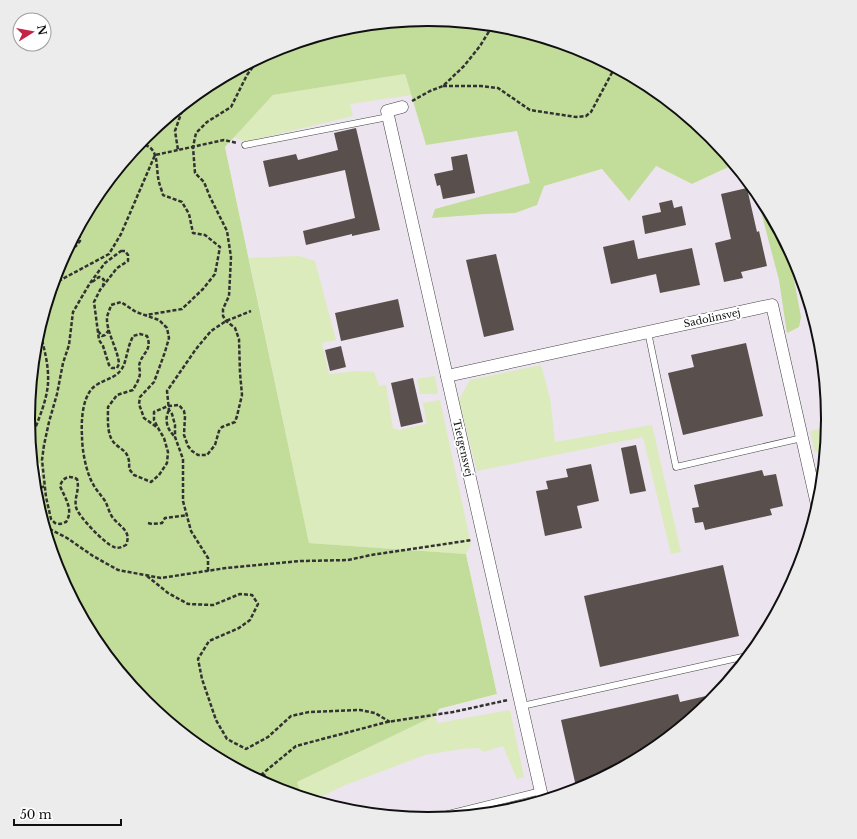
<svg xmlns="http://www.w3.org/2000/svg" width="857" height="839" font-family="'Libre Baskerville',serif">
  <style>
    .industrial { fill: #ece4ee }
    .green { fill: #dcebbb }
    .forest { fill: #c2dc99 }
    .building { fill: #594f4c }
    .lines { fill: none; stroke-linecap: round; stroke-linejoin: round }
    .lane-casing { stroke: #434343; stroke-width: 7 }
    .street-casing { stroke: #434343; stroke-width: 13 }
    .path { stroke: #323232; stroke-width: 2.5; stroke-dasharray: 4 2; stroke-linecap: butt }
    .lane { stroke: #fff; stroke-width: 6 }
    .street { stroke: #fff; stroke-width: 12 }
    .labels { text-anchor: middle; dominant-baseline: central; stroke-width: 4; stroke-linejoin: round; paint-order: stroke }
    .street-label { font-size: 10px; fill: #101010; stroke: #fff }
    .rim { fill: none; stroke: #101010; stroke-width: 2 }
  </style>
  <rect width="100%" height="100%" fill="#fffbf3"/>
  <path class="industrial" d="M405,74L426,144L517,131L532,189L603,169L656,166L692,184L735,164L762,197L799,266L821,342L829,420L821,498L798,573L761,642L712,703L651,753L582,790L506,812L428,820L350,812L275,789L336,736L497,694L466,554L309,543L225,147L273,95Z"/>
  <g class="green">
    <path d="M405,74L411,95L350,104L353,116L245,142L234,137L273,95Z"/>
    <path d="M299,256L315,261L336,340L322,343L329,374L356,371L374,372L379,386L386,385L393,428L398,430L427,424L423,403L440,400L471,544L466,554L309,543L249,258Z"/>
    <path d="M541,365L550,398L555,442L652,425L681,552L671,554L643,437L477,471L459,400L470,380Z"/>
    <path d="M435,376L438,394H420L417,379Z"/>
    <path d="M823,428L827,443L826,450L815,452L810,431Z"/>
    <path d="M32,455L39,464L45,519L42,518L36,497Z"/>
    <path d="M824,466L821,498L815,469Z"/>
    <path d="M510,710L524,777L517,779L503,746L483,752L479,748L461,749L425,755L343,786L313,801L301,797L297,782L434,716L438,723Z"/>
  </g>
  <g class="forest">
    <path d="M429,19L507,27L582,50L651,87L712,136L735,164L692,184L656,166L629,201L602,169L544,186L537,205L515,213L485,214L432,218L435,209L530,183L517,131L426,145L405,74L273,95L225,147L309,543L466,554L497,694L439,709L434,716L297,782L302,798L275,789L206,752L145,703L95,642L58,573L42,518L45,519L40,464L32,455L28,419L36,341L59,266L96,197L145,136L206,86L275,49L351,27Z"/>
    <path d="M755,189L762,197L793,255L791,264L801,317L799,327L787,333L779,280Z"/>
  </g>
  <g class="building">
    <path d="M356,128L380,230L352,236V234L306,245L303,231L355,218L345,170L269,187L263,161L296,154L298,160L338,150L334,133Z"/>
    <path d="M467,154L475,193L443,199L440,185L437,186L434,174L453,170L451,157Z"/>
    <path d="M747,188L757,232L759,231L767,266L741,272L743,278L724,282L715,243L731,239L721,194Z"/>
    <path d="M672,200L674,208L682,206L686,225L645,234L642,216L661,212L659,203Z"/>
    <path d="M634,240L638,259L692,248L700,285L660,293L656,274L611,284L603,247Z"/>
    <path d="M496,254L514,330L484,337L466,260Z"/>
    <path d="M398,299L404,327L341,341L335,313Z"/>
    <path d="M746,343L763,416L683,435L668,373L694,367L691,355Z"/>
    <path d="M341,346L346,367L330,371L325,350Z"/>
    <path d="M413,378L423,422L401,427L391,383Z"/>
    <path d="M636,445L646,491L630,494L621,448Z"/>
    <path d="M591,464L599,501L577,506L582,528L545,536L536,491L548,489L546,481L568,477L566,469Z"/>
    <path d="M762,470L764,476L776,474L783,506L770,509L772,515L705,530L703,522L695,523L692,508L699,507L694,485Z"/>
    <path d="M723,565L739,636L600,667L584,596Z"/>
    <path d="M719,693L712,703L651,753L577,791L561,720L678,694L680,702Z"/>
  </g>
  <g class="lines">
    <defs>
      <g id="lane">
        <path d="M245,145L388,117"/>
        <path d="M648,332L676,467L802,438"/>
        <path d="M522,706L751,655"/>
        <path d="M424,820L541,791"/>
      </g>
      <g id="street">
        <path d="M402,107L387,111L543,801"/>
        <path d="M447,376L772,305L818,509"/>
      </g>
    </defs>
    <use href="#lane" class="lane-casing"/>
    <use href="#street" class="street-casing"/>
    <g class="path">
      <path d="M443,86H481L498,88L530,110L576,117L586,116L591,112L615,67"/>
      <path d="M412,101L430,91L443,86L464,66L480,46L493,25"/>
      <path d="M184,105L175,131L178,150L224,140L237,143"/>
      <path d="M161,123L167,119"/>
      <path d="M139,144C161,145 155,167 159,182C160,186 162,191 163,195L182,202L189,214L193,233L205,235L220,247L215,274L203,289L182,309L146,315"/>
      <path d="M97,195L113,181L114,174"/>
      <path d="M68,249L76,246L80,241L79,228"/>
      <path d="M121,251H125L128,255V261L117,268L100,290L94,302L99,340L103,346L109,365L112,368H117L119,364C118,349 106,332 107,317C108,313 110,309 111,305L121,302L136,312L159,320L167,328L169,338L165,352L154,382L140,397L139,404L144,418L158,428L164,438L168,452L167,463L159,475L151,482L134,475L129,469C131,447 117,451 111,438C107,430 108,416 108,407L117,395L133,390C136,384 140,379 140,372C140,370 139,368 139,366C141,353 153,351 147,336L140,334L133,336C131,341 129,345 128,350C126,357 125,365 121,370C115,378 106,379 98,384C82,392 81,421 82,436C82,450 86,472 93,484C96,490 101,495 105,501C108,506 109,513 113,518C120,527 132,531 126,545C122,547 118,549 114,547C106,545 77,515 76,507C74,497 80,490 77,479C69,475 63,477 60,486C65,498 74,510 66,522L60,524L55,523L51,519L46,497L42,460L44,445L49,422L57,394L63,363L69,345L73,312L90,283L105,263Z"/>
      <path d="M92,282L99,277L102,278L104,280L103,285"/>
      <path d="M53,284L109,254L121,234L155,155L178,150"/>
      <path d="M98,331L102,336L105,335L109,330"/>
      <path d="M35,348L43,344"/>
      <path d="M169,410C164,420 167,429 175,437"/>
      <path d="M157,426L154,420V412L168,406L179,405L184,411L185,416L184,435L188,446L192,451L198,455H207L215,445L219,431L222,427L235,422L237,416L242,395L240,373L239,339L235,328L226,321L223,316V309L229,296L231,257L227,231L210,197L204,182L195,173L193,147L196,133L207,122L231,107L247,75L257,61L264,55"/>
      <path d="M30,436L33,434C39,418 47,400 48,383C49,365 44,347 39,330"/>
      <path d="M32,458L36,457"/>
      <path d="M36,496L35,490L45,486"/>
      <path d="M148,523L152,524L162,523L165,518L188,515"/>
      <path d="M44,526L67,538L93,556L118,570L161,578L226,568L300,561L348,560L371,555L472,540"/>
      <path d="M208,571V558L191,531L183,501V459L175,437V425L172,414L169,410L167,391L196,349L211,331L226,321L251,311"/>
      <path d="M147,576L168,593L188,604L213,605L240,594L252,595L258,604L250,620L239,628L209,641L198,659L202,679L216,720L227,739L246,749L268,737L291,716L309,712L360,710L375,713L390,722"/>
      <path d="M264,774L267,785"/>
      <path d="M256,779L296,746L387,722L453,712L508,700"/>
    </g>
    <use href="#lane" class="lane"/>
    <use href="#street" class="street"/>
  </g>
  <g class="labels">
    <g class="street-label">
      <text transform="translate(712 318) rotate(-12)">Sadolinsvej</text>
      <text transform="translate(463 448) rotate(77)">Tietgensvej</text>
    </g>
  </g>
  <path d="M0 0H857V839H0ZM35 419a393 393 0 1 1 786 0a393 393 0 1 1-786 0Z" fill="#ececec" fill-rule="evenodd"/>
  <path class="rim" d="M35 419a393 393 0 1 1 786 0a393 393 0 1 1-786 0Z"/>
  <g transform="translate(32 32) rotate(79)"><circle r="19" fill="#ffffff" stroke="#9f9f9f"/>
  <path d="M0-3L7 15L0 10L-7 15Z" fill="#c42445"/>
  <text y="-6" font-size="11" font-weight="bold" text-anchor="middle" fill="#101010">N</text>
  </g>
  <path d="M14 819v6h107v-6" fill="none" stroke="#101010" stroke-width="2"/>
  <text x="20" y="819" font-size="12" fill="#101010" stroke="#ffffff" stroke-width="3" paint-order="stroke">50 m</text>
</svg>
